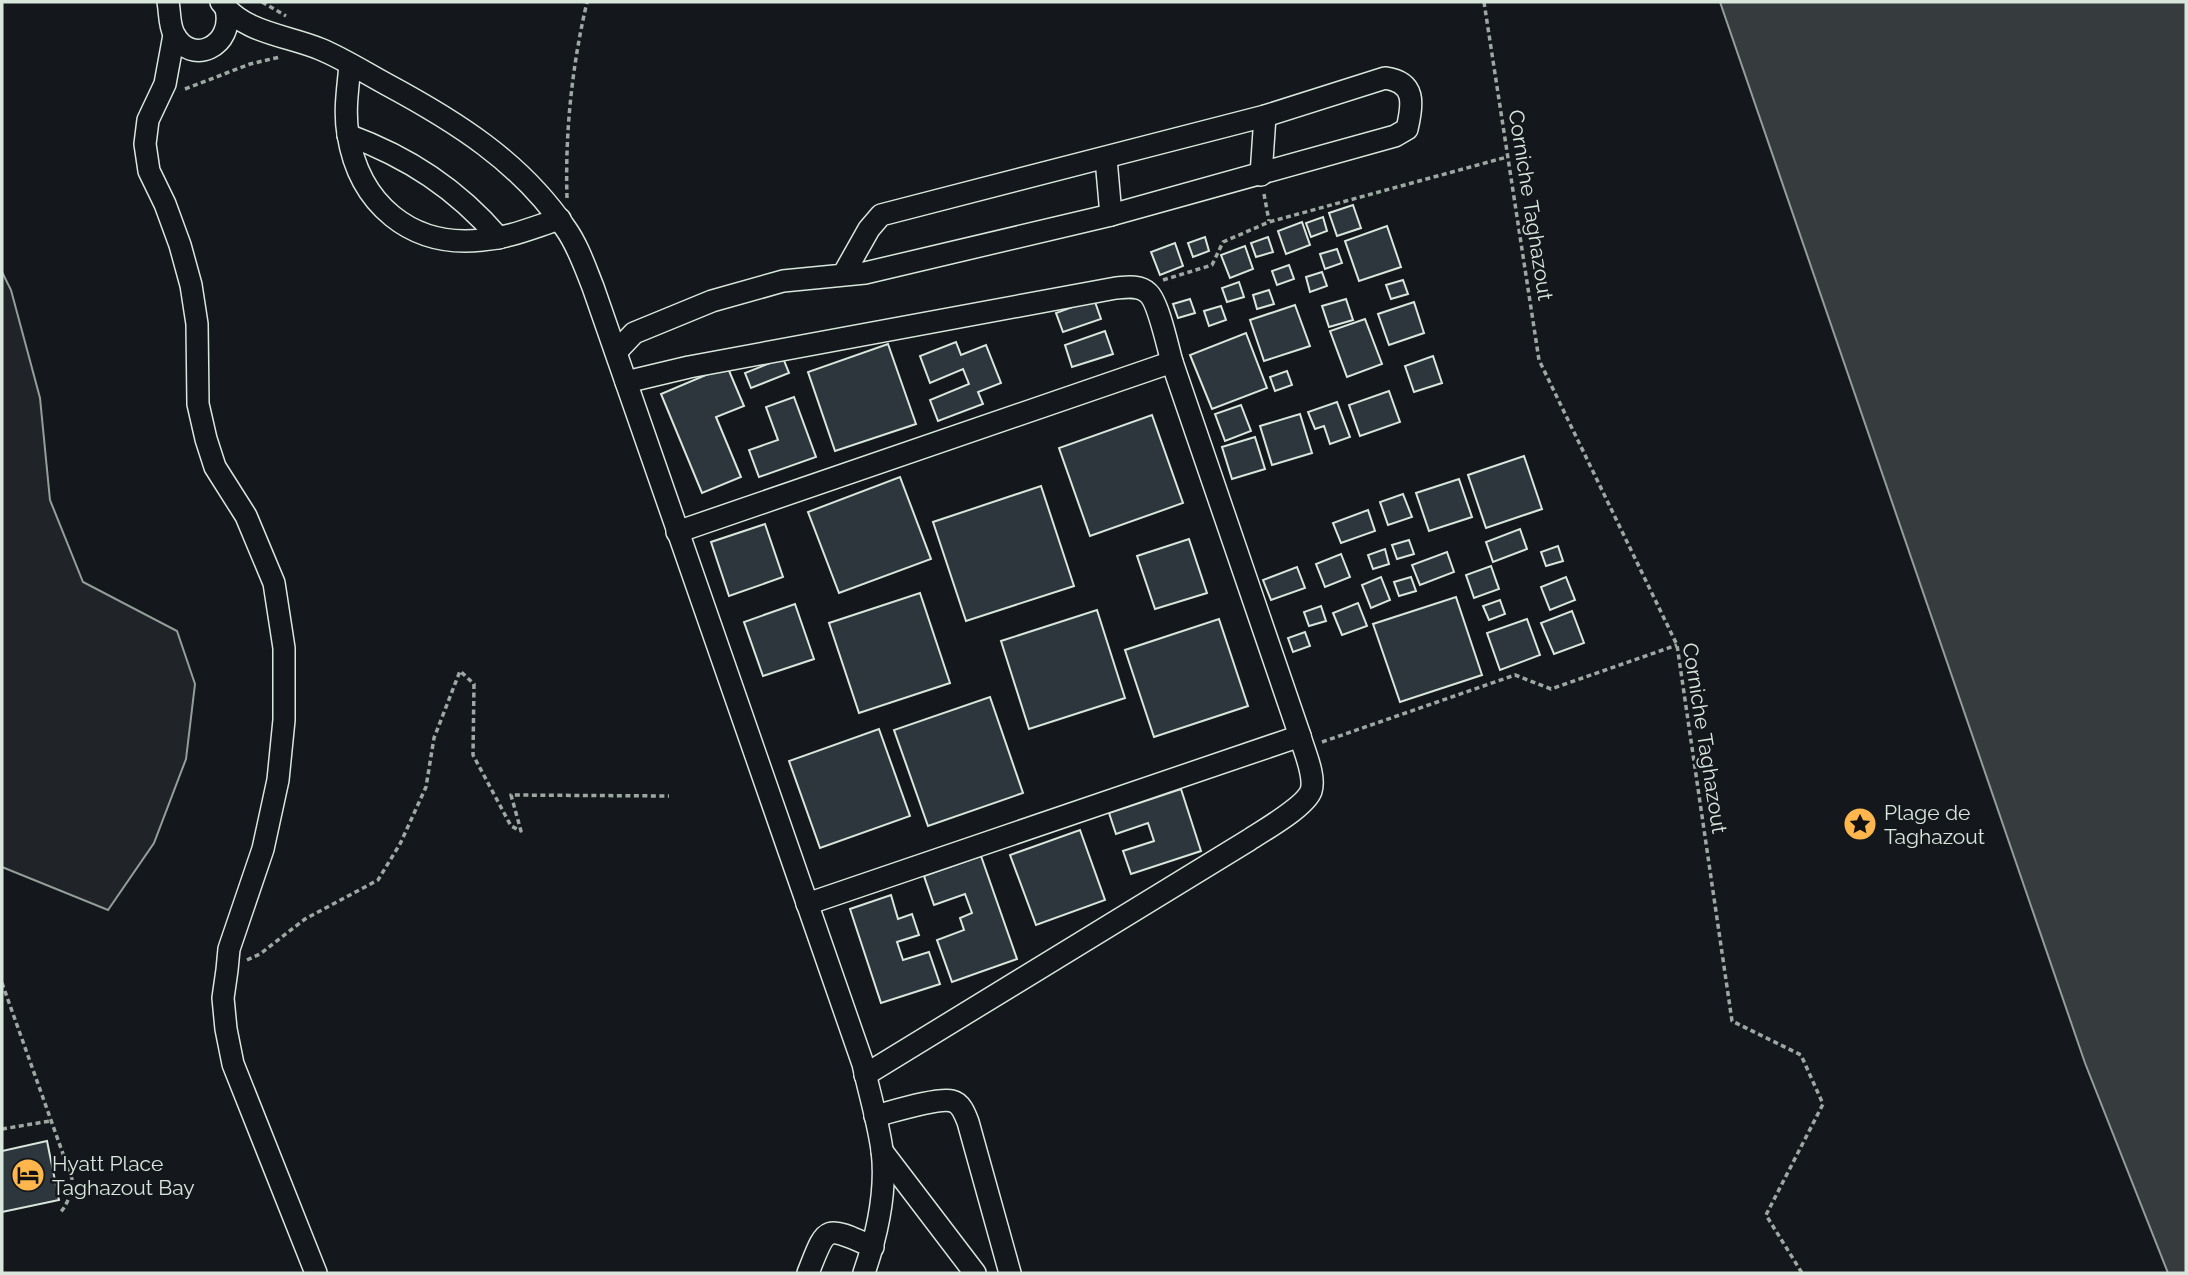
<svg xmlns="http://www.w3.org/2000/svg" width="2188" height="1275" font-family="Raleway,sans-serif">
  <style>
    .green { fill: #202428; stroke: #939e99; stroke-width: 2 }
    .water { fill: #363b3e; stroke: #939e99; stroke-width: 2 }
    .building { fill: #2c363c; stroke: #d8e6dc; stroke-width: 2 }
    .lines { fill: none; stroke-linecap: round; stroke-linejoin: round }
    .minor-casing { stroke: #d8e6dc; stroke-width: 24 }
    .path { stroke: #9da8a2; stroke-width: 3.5; stroke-dasharray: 5 3.5; stroke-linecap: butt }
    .minor { stroke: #14181c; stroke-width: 21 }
    .labels { text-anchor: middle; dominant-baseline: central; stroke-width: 5; stroke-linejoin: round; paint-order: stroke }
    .street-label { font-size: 21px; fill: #d8e6dc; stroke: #14181c }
    .poi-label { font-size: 21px; fill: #d8e6dc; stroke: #14181c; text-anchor: start }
  </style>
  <rect width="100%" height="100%" fill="#14181c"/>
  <path class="green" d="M2,272L11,290L40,398L50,500L83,582L177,631L195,684L186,759L154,843L108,910L2,867Z"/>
  <path class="water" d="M1720,2H2186V1273H2168L2085,1063Z"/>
  <g class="building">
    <path d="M1353,205L1361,228L1337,236L1329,213Z"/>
    <path d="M1323,217L1327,231L1311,237L1306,223Z"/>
    <path d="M1302,222L1310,245L1286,254L1278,231Z"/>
    <path d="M1387,226L1401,267L1359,281L1345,241Z"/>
    <path d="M1205,237L1209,251L1193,257L1188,243Z"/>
    <path d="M1268,237L1273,252L1256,257L1251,243Z"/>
    <path d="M1175,243L1183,266L1160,275L1151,252Z"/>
    <path d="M1245,246L1253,269L1230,278L1221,255Z"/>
    <path d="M1337,249L1342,263L1325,269L1320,254Z"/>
    <path d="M1289,265L1294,279L1277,285L1272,271Z"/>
    <path d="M1322,272L1327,286L1310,292L1306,277Z"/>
    <path d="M1403,280L1408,294L1391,299L1386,285Z"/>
    <path d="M1239,282L1244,297L1227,302L1222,288Z"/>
    <path d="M1269,290L1274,304L1257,309L1253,295Z"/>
    <path d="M1094,299L1101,319L1063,332L1056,313Z"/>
    <path d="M1190,299L1195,313L1178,318L1173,304Z"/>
    <path d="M1346,299L1353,320L1329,327L1322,306Z"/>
    <path d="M1414,302L1424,333L1389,345L1378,314Z"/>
    <path d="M1295,305L1310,346L1264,361L1250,320Z"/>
    <path d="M1221,306L1226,320L1209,326L1204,311Z"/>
    <path d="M1365,319L1382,364L1347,377L1330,331Z"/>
    <path d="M1105,331L1113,354L1072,367L1065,345Z"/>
    <path d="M1246,333L1267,388L1212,409L1190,355Z"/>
    <path d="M956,342L961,355L986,345L1001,383L978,392L983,404L938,421L930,400L969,384L963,369L930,383L920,356Z"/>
    <path d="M888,344L916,424L835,451L808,372Z"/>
    <path d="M1433,356L1442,383L1414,392L1405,366Z"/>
    <path d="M783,358L789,373L751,388L745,373Z"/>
    <path d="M727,366L744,406L716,417L741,477L702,493L661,394Z"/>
    <path d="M1287,371L1292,385L1275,391L1270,377Z"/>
    <path d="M1389,391L1400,422L1360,436L1349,405Z"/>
    <path d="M794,397L816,457L759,477L749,450L778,440L766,407Z"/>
    <path d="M1337,402L1350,437L1330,444L1324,426L1315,429L1308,412Z"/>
    <path d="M1241,405L1251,431L1225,441L1215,414Z"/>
    <path d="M1300,414L1312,453L1272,465L1260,426Z"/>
    <path d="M1152,415L1183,503L1090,536L1059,448Z"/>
    <path d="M1255,437L1265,469L1232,479L1222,447Z"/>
    <path d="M1524,456L1542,509L1486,528L1468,475Z"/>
    <path d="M900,477L931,559L839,593L808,512Z"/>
    <path d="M1459,479L1472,517L1429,531L1416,493Z"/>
    <path d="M1041,486L1074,586L966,621L933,522Z"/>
    <path d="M1403,494L1412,517L1388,525L1380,502Z"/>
    <path d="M1368,510L1375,531L1341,543L1333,523Z"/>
    <path d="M765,524L783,577L729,596L711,542Z"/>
    <path d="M1520,529L1527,549L1493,562L1486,542Z"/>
    <path d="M1189,539L1207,593L1155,609L1137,556Z"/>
    <path d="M1409,540L1414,554L1397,559L1392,545Z"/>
    <path d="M1558,546L1563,561L1546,566L1541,552Z"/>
    <path d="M1385,549L1389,564L1373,569L1368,555Z"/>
    <path d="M1447,552L1454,572L1420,585L1412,565Z"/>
    <path d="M1341,554L1350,577L1325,587L1316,564Z"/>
    <path d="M1491,566L1499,589L1474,598L1466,575Z"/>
    <path d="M1297,567L1305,588L1271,600L1263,580Z"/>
    <path d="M1381,577L1390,600L1371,608L1362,585Z"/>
    <path d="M1411,577L1416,591L1399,596L1394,582Z"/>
    <path d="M1566,577L1575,600L1550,610L1541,587Z"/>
    <path d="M920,593L950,683L859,713L829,623Z"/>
    <path d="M1456,597L1482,675L1400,702L1373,624Z"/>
    <path d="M1500,600L1505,614L1489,620L1483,606Z"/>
    <path d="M1358,603L1367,626L1342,635L1333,613Z"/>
    <path d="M795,604L814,659L763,676L744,622Z"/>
    <path d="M1321,606L1326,621L1309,626L1304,612Z"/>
    <path d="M1097,610L1125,698L1029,729L1001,641Z"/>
    <path d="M1572,611L1584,643L1554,654L1541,623Z"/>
    <path d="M1219,619L1248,706L1154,737L1125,650Z"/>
    <path d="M1527,619L1540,655L1500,670L1487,633Z"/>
    <path d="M1305,632L1310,646L1293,652L1288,638Z"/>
    <path d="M990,697L1023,793L928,826L894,730Z"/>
    <path d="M879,729L910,816L820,848L789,761Z"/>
    <path d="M1181,789L1201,851L1131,874L1123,851L1154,841L1148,823L1116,834L1109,813Z"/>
    <path d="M1080,830L1105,900L1036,925L1010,855Z"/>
    <path d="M981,856L1017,959L952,982L937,940L964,930L960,918L972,913L965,894L934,905L924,876Z"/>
    <path d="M891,895L898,919L912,914L919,935L897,942L903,960L929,952L940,984L881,1003L850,909Z"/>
    <path d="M47,1141L59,1200L2,1212V1151Z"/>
  </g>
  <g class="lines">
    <defs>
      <g id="minor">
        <path d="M168,2C170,12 169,25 174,34C191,67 235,46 226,9"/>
        <path d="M221,2C244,33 286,35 320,49C342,58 364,72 386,84C455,121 521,162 566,229C578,246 585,267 593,287L863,1064C869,1092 878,1121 882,1150C887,1190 877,1235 864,1273"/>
        <path d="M174,35L165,84L148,120L145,144L149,171L165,204L180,245L191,285L197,324L198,404L206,439L215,467L246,516L274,583L284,648V720L278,780L263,849L229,949L227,970L223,998L226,1029L233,1064L316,1273"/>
        <path d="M350,65C348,88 344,111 348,134C359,204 411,248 482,240C509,238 534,227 560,219"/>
        <path d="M348,135C408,157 457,189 499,238"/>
        <path d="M1106,159L1111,215"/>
        <path d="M1261,175L1265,116"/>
        <path d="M616,352L634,333L712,301L783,281L865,273L1111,215L1395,136L1407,129C1413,104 1416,82 1385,78L1265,116L881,215L869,229L843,275"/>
        <path d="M626,382L689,367L1116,288C1127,287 1140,285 1148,293C1158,301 1168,348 1172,362L1300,736C1304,751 1316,776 1311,791C1305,807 1264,830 1249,840L865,1075"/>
        <path d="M677,532L1172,362"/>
        <path d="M807,904L1300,736"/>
        <path d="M875,1116C891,1112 939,1097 952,1101C961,1103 965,1114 968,1122L1010,1273"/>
        <path d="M882,1151L975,1273"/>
        <path d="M808,1273C827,1225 824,1225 873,1247"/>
      </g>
    </defs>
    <use href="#minor" class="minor-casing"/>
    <g class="path">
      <path d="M262,2L286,16"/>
      <path d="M1484,2L1539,360L1677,645L1732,1021L1801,1055L1823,1104L1766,1215L1802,1273"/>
      <path d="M185,89L250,64L280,57"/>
      <path d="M1264,194L1269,221"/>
      <path d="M567,198C565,132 572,66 587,2"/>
      <path d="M1163,280L1212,265L1223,242L1269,222L1507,157"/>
      <path d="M1322,742L1515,675L1551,689L1677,645"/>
      <path d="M247,960L260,954L305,919L378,880L400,844L426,787L434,738L460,671L474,684L473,755L511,826L521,831L511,795L669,796"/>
      <path d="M2,983L72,1179C71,1193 69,1202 60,1213"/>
      <path d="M2,1129L50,1121"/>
    </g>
    <use href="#minor" class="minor"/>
  </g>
  <defs>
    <symbol id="sight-disc" viewBox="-11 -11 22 22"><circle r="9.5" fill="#ffb74d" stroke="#14181c"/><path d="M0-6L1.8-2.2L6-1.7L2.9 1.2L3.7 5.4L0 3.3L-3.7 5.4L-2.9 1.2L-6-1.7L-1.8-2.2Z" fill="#111"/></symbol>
    <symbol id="hotel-disc" viewBox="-11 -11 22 22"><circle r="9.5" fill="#ffb74d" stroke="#14181c"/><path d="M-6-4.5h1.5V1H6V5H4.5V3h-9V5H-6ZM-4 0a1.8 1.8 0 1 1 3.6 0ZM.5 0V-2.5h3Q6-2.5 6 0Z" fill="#111"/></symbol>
  </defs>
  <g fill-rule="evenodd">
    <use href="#sight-disc" x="1841" y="805" width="38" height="38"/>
    <use href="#hotel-disc" x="9" y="1156" width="38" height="38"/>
  </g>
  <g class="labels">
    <g class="street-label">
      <text transform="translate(1531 205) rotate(81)">Corniche Taghazout</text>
      <text transform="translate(1705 738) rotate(81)">Corniche Taghazout</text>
    </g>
    <g class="poi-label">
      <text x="1884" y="812">Plage de<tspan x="1884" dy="24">Taghazout</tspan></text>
      <text x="52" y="1163">Hyatt Place<tspan x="52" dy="24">Taghazout Bay</tspan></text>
    </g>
  </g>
  <rect width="2188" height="1275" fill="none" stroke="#d8e6dc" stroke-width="7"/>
</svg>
